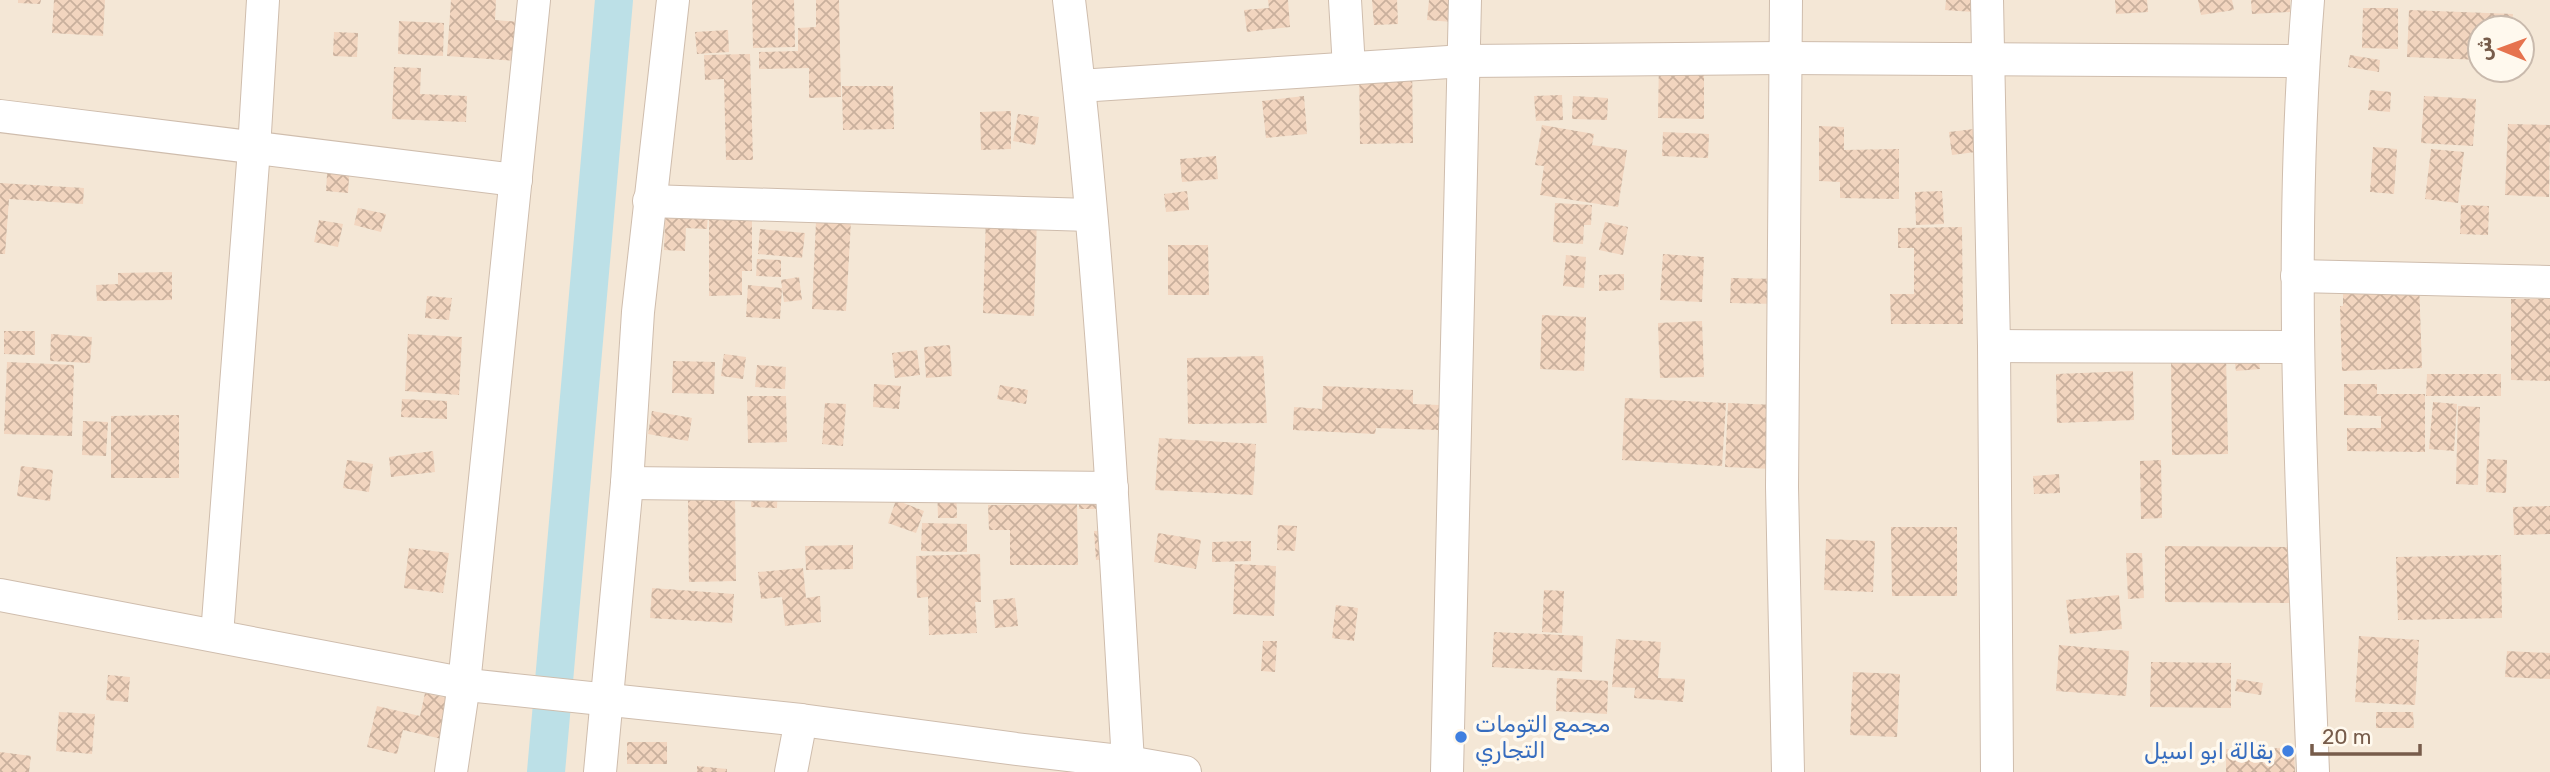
<svg xmlns="http://www.w3.org/2000/svg" width="2550" height="772" font-family="Rubik,'Noto Naskh Arabic',sans-serif">
  <style>
    .residential { fill: #f4e7d6; fill-rule: evenodd }
    .lines { fill: none; stroke-linecap: round; stroke-linejoin: round }
    .canal { stroke: #bce0e7; stroke-width: 38 }
    .building { fill: url(#building-cross-hatch) }
    .street-casing { stroke: #cfbdad; stroke-width: 34 }
    .street { stroke: #fff; stroke-width: 32 }
    .shop-dot { fill: #3f7fe0; stroke: #fff9ee; stroke-width: 2.5 }
    .labels { text-anchor: middle; dominant-baseline: central; stroke-width: 7; stroke-linejoin: round; paint-order: stroke }
    .shop-label { font-size: 23px; fill: #366cbe; stroke: #fff9ee; text-anchor: start }
  </style>
  <defs>
    <pattern id="building-cross-hatch" width="8" height="8" patternUnits="userSpaceOnUse" patternTransform="scale(1.75)"><rect width="8" height="8" fill="#f2d5bf"/><path d="M0 0l8 8M0 8l8-8" fill="none" stroke="#c9b09d"/></pattern>
  </defs>
  <rect width="100%" height="100%" fill="#fcf5e8"/>
  <path class="residential" d="M0,0H2550V772H0ZM2480,28H2522V70H2480Z"/>
  <g class="lines">
    <path class="canal" d="M546,772L614,0"/>
  </g>
  <g class="building">
    <path d="M18,0H41L40,4L18,3Z"/>
    <path d="M54,0H105L103,36L52,33Z"/>
    <path d="M451,0H496L495,20L520,22L517,61L447,56Z"/>
    <path d="M752,0H794L795,47L753,48Z"/>
    <path d="M816,0H839L841,97L809,98V68L759,69V52L798,51V28L816,27Z"/>
    <path d="M1268,0H1288L1290,27L1247,32L1244,10L1269,8Z"/>
    <path d="M1372,0H1397L1398,24L1374,25Z"/>
    <path d="M1429,0H1453L1452,22L1427,20Z"/>
    <path d="M1946,0H1988L1987,13L1945,10Z"/>
    <path d="M2115,0H2147L2148,12L2116,14Z"/>
    <path d="M2198,0H2232L2234,10L2201,15Z"/>
    <path d="M2251,0H2290V12L2252,14Z"/>
    <path d="M2363,8H2398V49L2362,48Z"/>
    <path d="M2409,10L2513,14L2512,28H2480V60L2407,57Z"/>
    <path d="M399,21L444,23L443,56L398,54Z"/>
    <path d="M728,30L729,52L697,54L695,32Z"/>
    <path d="M334,32L358,33L357,57L333,56Z"/>
    <path d="M750,54L753,160H726L724,79L705,80L704,55Z"/>
    <path d="M2350,55L2380,60L2379,72L2348,67Z"/>
    <path d="M1659,58L1704,59V119L1658,118Z"/>
    <path d="M1412,62L1413,143L1360,144L1359,63Z"/>
    <path d="M394,67L421,68L420,94L467,96L466,122L392,119Z"/>
    <path d="M842,86H893L894,129L843,130Z"/>
    <path d="M2370,90L2391,92L2390,112L2368,110Z"/>
    <path d="M1562,95L1563,120L1536,121L1534,96Z"/>
    <path d="M1304,96L1307,134L1266,138L1262,101Z"/>
    <path d="M1573,96L1608,98L1607,120L1572,119Z"/>
    <path d="M2424,96L2476,99L2473,146L2421,143Z"/>
    <path d="M1011,111V149L981,150L980,112Z"/>
    <path d="M1018,114L1039,117L1035,145L1013,141Z"/>
    <path d="M2508,124L2550,125L2549,197L2505,195Z"/>
    <path d="M1542,125L1594,134L1592,145L1627,150L1618,207L1540,195L1544,166L1535,165Z"/>
    <path d="M1819,126L1844,127V150L1899,149V199L1840,198V182L1819,181Z"/>
    <path d="M1974,129L1976,152L1952,155L1949,132Z"/>
    <path d="M1663,132L1709,134L1708,158L1662,156Z"/>
    <path d="M2373,147L2397,149L2394,194L2370,192Z"/>
    <path d="M2431,149L2464,152L2458,203L2425,199Z"/>
    <path d="M1216,156L1218,179L1182,182L1180,159Z"/>
    <path d="M328,160L350,161L348,193L326,191Z"/>
    <path d="M0,183L84,188L83,204L9,199L5,254H0Z"/>
    <path d="M1187,191L1189,210L1166,212L1164,194Z"/>
    <path d="M1942,191L1944,224L1916,225L1915,192Z"/>
    <path d="M666,198L709,200L707,229L686,228L685,251L664,250Z"/>
    <path d="M817,200L852,202L846,311L812,309Z"/>
    <path d="M1555,203L1592,205L1591,225H1584L1583,244L1553,242Z"/>
    <path d="M2461,205L2489,206L2488,235L2460,234Z"/>
    <path d="M358,208L386,214L381,232L354,225Z"/>
    <path d="M709,212H752V271H742V295L709,296Z"/>
    <path d="M986,215L1037,217L1034,316L983,313Z"/>
    <path d="M319,220L343,224L338,247L314,242Z"/>
    <path d="M1605,222L1628,227L1623,255L1599,250Z"/>
    <path d="M1962,227L1963,324H1891L1890,294H1914V248H1898V228Z"/>
    <path d="M760,229L805,233L802,258L758,254Z"/>
    <path d="M1168,245H1208L1209,295H1168Z"/>
    <path d="M1663,254L1704,257L1702,302L1660,300Z"/>
    <path d="M1566,255L1586,257L1584,288L1563,286Z"/>
    <path d="M757,259L781,260V277L756,276Z"/>
    <path d="M172,272V300L97,301L96,285L118,284V273Z"/>
    <path d="M1624,274V290L1599,291V275Z"/>
    <path d="M799,277L802,300L784,302L781,280Z"/>
    <path d="M1731,278L1778,279V304L1730,303Z"/>
    <path d="M2419,281L2422,368L2342,371L2340,306H2343V283Z"/>
    <path d="M748,285L782,288L780,319L746,317Z"/>
    <path d="M427,296L452,298L449,320L425,318Z"/>
    <path d="M2511,299H2550V381L2511,380Z"/>
    <path d="M1542,315L1586,317L1584,371L1540,369Z"/>
    <path d="M1702,321L1704,377L1660,378L1658,323Z"/>
    <path d="M4,331H35V355L4,354Z"/>
    <path d="M51,334L92,337L90,363L50,361Z"/>
    <path d="M408,334L462,337L459,395L405,391Z"/>
    <path d="M950,345L952,376L926,378L924,347Z"/>
    <path d="M2258,347L2260,369L2236,371L2233,350Z"/>
    <path d="M917,350L920,375L895,378L892,353Z"/>
    <path d="M724,354L746,357L743,379L721,376Z"/>
    <path d="M2226,354L2228,454L2172,455L2171,355Z"/>
    <path d="M1263,356L1267,423L1188,424L1187,358Z"/>
    <path d="M673,361L715,362L714,394L672,393Z"/>
    <path d="M7,362L74,365L72,436L4,434Z"/>
    <path d="M757,365L786,367L785,389L755,387Z"/>
    <path d="M2133,371L2134,420L2057,423L2056,374Z"/>
    <path d="M2427,374H2501V396H2426Z"/>
    <path d="M874,384L901,386L899,409L873,407Z"/>
    <path d="M2344,384H2377V394H2425V452L2347,451V428H2381V416L2344,415Z"/>
    <path d="M1000,385L1028,390L1026,404L997,399Z"/>
    <path d="M1323,386L1413,390V404L1440,405L1439,430L1376,428L1375,434L1293,430L1294,407L1322,409Z"/>
    <path d="M747,396H786L787,442L748,443Z"/>
    <path d="M1625,398L1726,403L1722,466L1622,460Z"/>
    <path d="M402,399L447,401V419L401,417Z"/>
    <path d="M2433,402L2457,404L2454,451L2429,449Z"/>
    <path d="M825,403L846,404L843,446L822,444Z"/>
    <path d="M1728,403L1776,405L1773,469L1725,467Z"/>
    <path d="M2458,406L2480,407L2478,485L2456,484Z"/>
    <path d="M652,411L692,418L688,441L648,434Z"/>
    <path d="M179,415V478H111V416Z"/>
    <path d="M83,421L108,422L106,456L82,455Z"/>
    <path d="M1159,438L1256,444L1253,495L1155,490Z"/>
    <path d="M433,451L435,472L391,477L389,457Z"/>
    <path d="M2487,459L2507,460L2506,493L2486,492Z"/>
    <path d="M347,460L373,464L369,492L343,488Z"/>
    <path d="M2161,460L2162,518L2141,519L2140,461Z"/>
    <path d="M21,466L53,470L50,501L17,496Z"/>
    <path d="M2059,474L2060,493L2034,494L2033,476Z"/>
    <path d="M956,481L957,518H938L937,482Z"/>
    <path d="M752,482L778,483L777,508L751,507Z"/>
    <path d="M1079,490L1114,509H1079Z"/>
    <path d="M735,495L736,581L689,582L688,496Z"/>
    <path d="M896,500L924,511L916,533L888,523Z"/>
    <path d="M1077,504L1078,565H1010V530H989L988,505Z"/>
    <path d="M2550,506V534L2514,535L2513,507Z"/>
    <path d="M922,523L967,524V552L921,551Z"/>
    <path d="M1278,525L1297,526L1295,551L1277,550Z"/>
    <path d="M1891,527H1957V596H1892Z"/>
    <path d="M1118,530L1119,558L1096,560L1094,531Z"/>
    <path d="M1158,533L1201,540L1196,569L1154,562Z"/>
    <path d="M1826,539L1875,541L1873,592L1824,590Z"/>
    <path d="M1251,541V561L1212,562V542Z"/>
    <path d="M853,545V569L806,570L805,546Z"/>
    <path d="M2165,546L2301,547L2300,603L2165,602Z"/>
    <path d="M409,548L449,553L443,593L404,588Z"/>
    <path d="M2126,553H2142L2144,598L2128,599Z"/>
    <path d="M980,554L981,602H975L977,633L929,635L928,597L917,598L916,556Z"/>
    <path d="M2501,555L2502,618L2398,620L2396,557Z"/>
    <path d="M1235,564L1276,566L1274,616L1233,614Z"/>
    <path d="M803,568L806,598L820,596L821,622L785,626L782,597L761,599L758,572Z"/>
    <path d="M652,588L734,594L732,623L650,618Z"/>
    <path d="M1544,590L1564,591L1562,633L1542,632Z"/>
    <path d="M2119,595L2122,629L2070,634L2066,600Z"/>
    <path d="M1015,598L1018,626L995,628L993,600Z"/>
    <path d="M1336,605L1358,608L1354,641L1332,638Z"/>
    <path d="M1494,632L1583,636L1582,672L1492,667Z"/>
    <path d="M2359,636L2419,640L2415,705L2355,702Z"/>
    <path d="M1616,639L1661,642L1658,678L1685,679L1683,702L1634,698L1635,688L1612,687Z"/>
    <path d="M1263,641H1277L1275,672L1261,671Z"/>
    <path d="M2059,645L2129,651L2126,696L2056,691Z"/>
    <path d="M2507,651L2550,653V679L2505,677Z"/>
    <path d="M2151,662L2231,663V708L2150,707Z"/>
    <path d="M1853,672L1900,674L1897,737L1850,735Z"/>
    <path d="M108,675L130,677L128,702L106,700Z"/>
    <path d="M1557,678L1608,681L1607,714L1556,711Z"/>
    <path d="M2237,679L2263,683L2261,695L2235,691Z"/>
    <path d="M425,693L468,703L459,743L403,730L397,754L367,747L377,706L420,716Z"/>
    <path d="M59,712L95,714L92,754L56,751Z"/>
    <path d="M2376,712H2413L2414,728H2376Z"/>
    <rect x="627" y="742" width="40" height="22"/>
    <path d="M2294,748L2295,772H2226V749Z"/>
    <path d="M0,752L31,756L29,772H0Z"/>
    <path d="M697,766L727,769V772H697Z"/>
  </g>
  <g class="lines">
    <defs>
      <g id="street">
        <path d="M1069,0C1100,253 1113,508 1128,762"/>
        <path d="M1345,0L1349,68"/>
        <path d="M1786,0L1782,487L1788,772"/>
        <path d="M1987,0L1994,346L1997,772"/>
        <path d="M2308,0C2287,257 2303,515 2313,772"/>
        <path d="M1079,86L1464,61L1786,58L2303,61"/>
        <path d="M0,116L516,180"/>
        <path d="M649,201L1090,215"/>
        <path d="M2297,276L2550,282"/>
        <path d="M1994,346L2296,347"/>
        <path d="M627,483L1112,488"/>
        <path d="M0,595L477,686L801,720L1016,749L1128,762L1185,772"/>
        <path d="M217,635L254,149L263,0"/>
        <path d="M451,772L464,684L534,0"/>
        <path d="M600,772L627,483L638,312L673,0"/>
        <path d="M791,772L801,720"/>
        <path d="M1447,772L1465,0"/>
      </g>
    </defs>
    <use href="#street" class="street-casing"/>
    <use href="#street" class="street"/>
  </g>
  <g class="shop-dot">
    <circle cx="1461" cy="737" r="7"/>
    <circle cx="2288" cy="751" r="7"/>
  </g>
  <g class="labels">
    <g class="shop-label">
      <text x="1475" y="724">مجمع التومات<tspan x="1475" dy="26">التجاري</tspan></text>
      <text x="2274" y="751" text-anchor="end">بقالة ابو اسيل</text>
    </g>
  </g>
  <g transform="translate(2501 49) rotate(271)"><circle r="33" fill="#fff9ee" stroke="#c9baad" stroke-width="2"/>
  <path d="M0-5L12 26L0 18L-12 26Z" fill="#e6734e"/>
  <text y="-10" font-size="19" font-weight="bold" text-anchor="middle" fill="#775c4b">ش</text>
  </g>
  <path d="M2312 744v10h108v-10" fill="none" stroke="#775c4b" stroke-width="3.5"/>
  <text x="2322" y="744" font-size="21" fill="#775c4b" stroke="#fff9ee" stroke-width="5" paint-order="stroke">20 m</text>
</svg>
